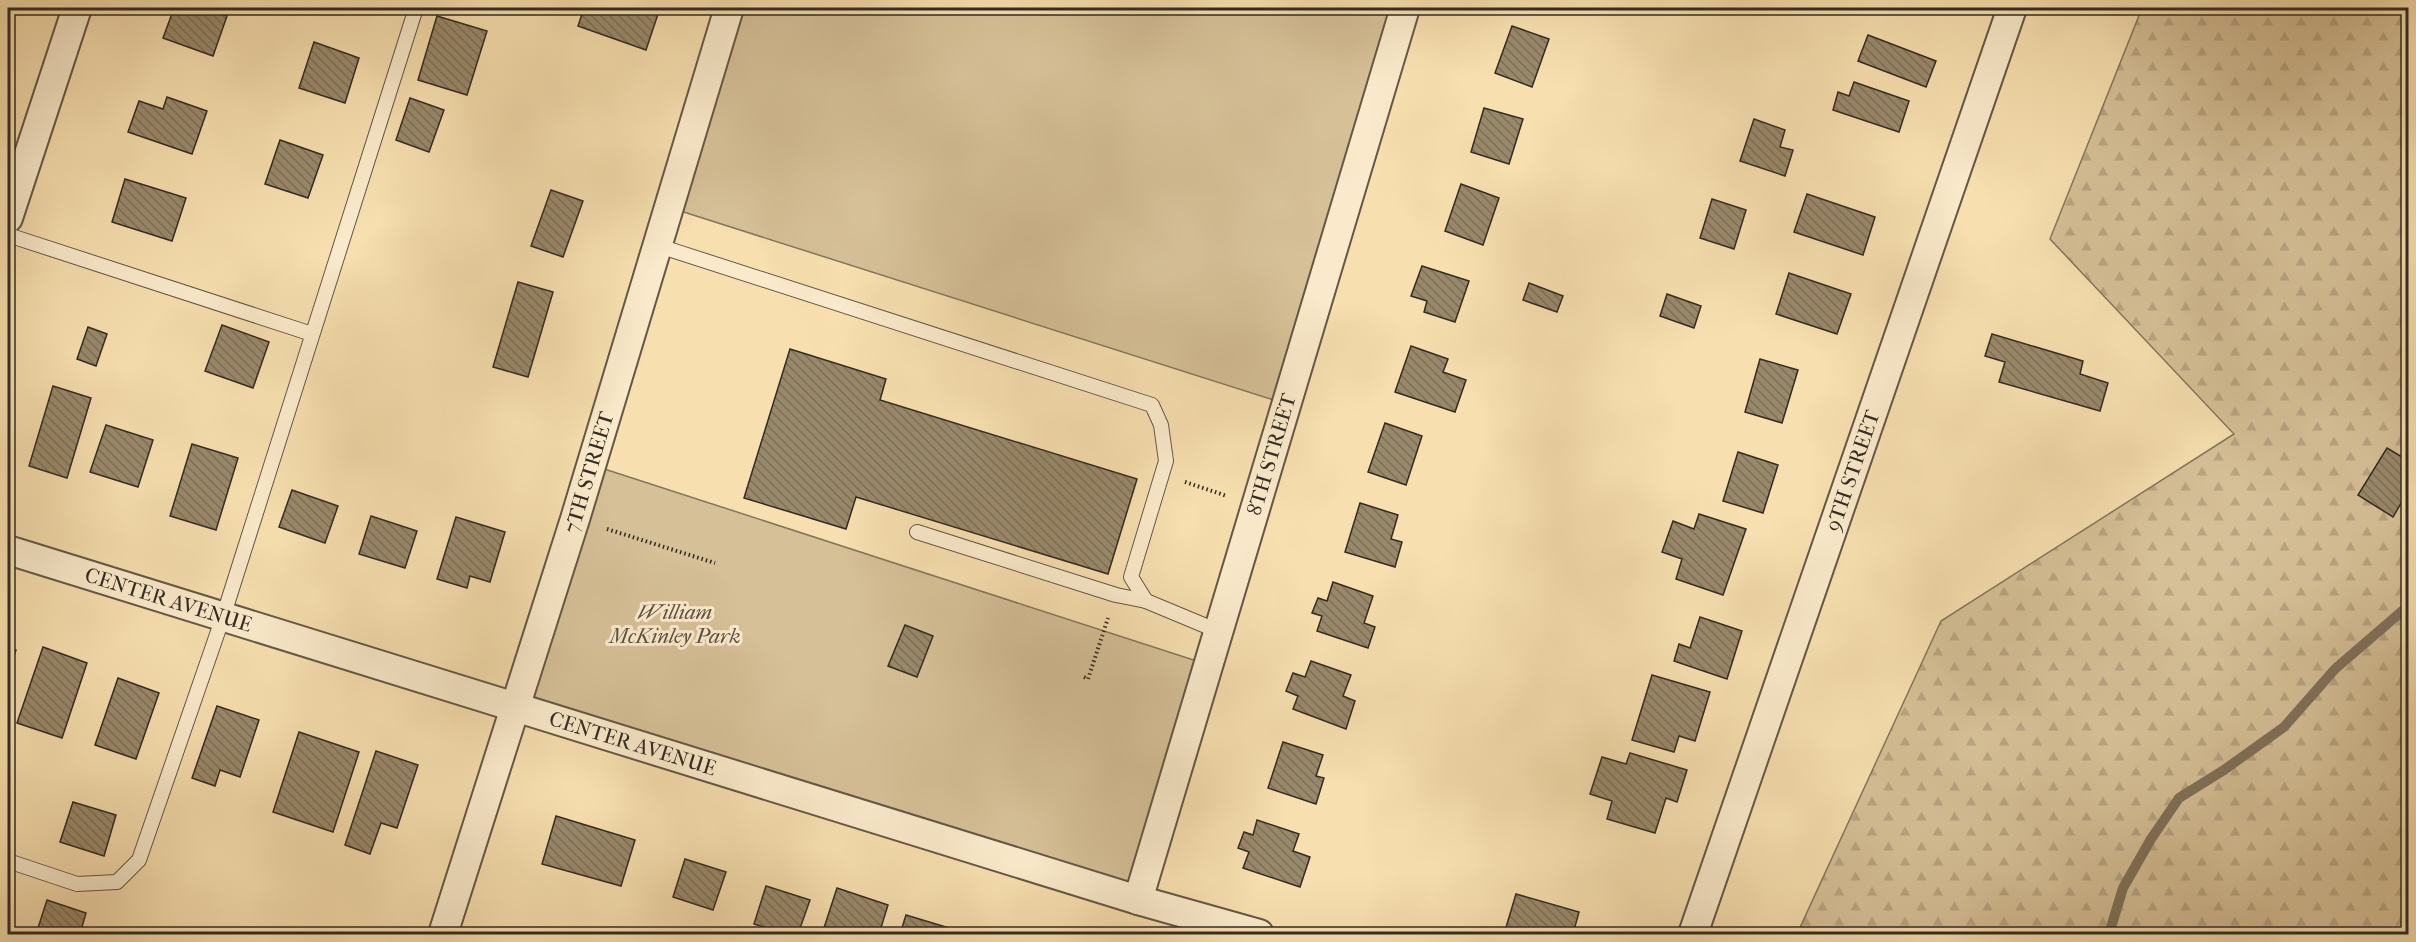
<svg xmlns="http://www.w3.org/2000/svg" width="2416" height="942" font-family="'IM FELL French Canon',serif">
  <style>
    .forest { fill: url(#forest-firs); stroke: #84765c; stroke-width: 1.5 }
    .park { fill: #d6c097; stroke: #84765c; stroke-width: 1.5 }
    .lines { fill: none; stroke-linecap: round; stroke-linejoin: round }
    .stream { stroke: #80725a; stroke-width: 10 }
    .building { fill: url(#building-back-hatch); stroke: #332b22; stroke-width: 1.5 }
    .service-casing { stroke: #645845; stroke-width: 16 }
    .minor-casing { stroke: #645845; stroke-width: 32 }
    .path { stroke: #332b22; stroke-width: 4; stroke-dasharray: 1.5 3; stroke-linecap: butt }
    .service { stroke: #faeacb; stroke-width: 14 }
    .minor { stroke: #faeacb; stroke-width: 28 }
    .labels { text-anchor: middle; dominant-baseline: central; stroke-width: 6; stroke-linejoin: round; paint-order: stroke }
    .street-label { font-size: 21px; fill: #332b22; stroke: #faeacb }
    .park-label { font-size: 21px; font-style: italic; fill: #5c503f; stroke: #faeacb }
  </style>
  <defs>
    <pattern id="forest-firs" width="22" height="20" patternUnits="userSpaceOnUse" patternTransform="scale(1.5)"><rect width="22" height="20" fill="#d6c097"/><path d="M5 1l3.5 6h-7zM16 11l3.5 6h-7z" fill="#b8a582"/></pattern>
    <pattern id="building-back-hatch" width="6" height="6" patternUnits="userSpaceOnUse" patternTransform="scale(1.5)"><rect width="6" height="6" fill="#99896b"/><path d="M-1 5l2 2M0 0l6 6M5-1l2 2" fill="none" stroke="#7d7058"/></pattern>
  </defs>
  <rect width="100%" height="100%" fill="#f7dfaf"/>
  <filter id="stains"><feTurbulence type="fractalNoise" baseFrequency=".00333" numOctaves="4"/><feColorMatrix values="0 0 0 0 .2 0 0 0 0 .09 0 0 0 0 .02 0 0 0 .5 -.17"/></filter>
  <radialGradient id="worn" r=".72"><stop offset=".6" stop-color="#630" stop-opacity="0"/><stop offset="1" stop-color="#630" stop-opacity=".3"/></radialGradient>
  <path class="forest" d="M2142,8H2408V934H1797L1941,621L2234,434L2050,239Z"/>
  <g class="park">
    <path d="M729,8H1405L1286,404L668,207Z"/>
    <path d="M592,465L1209,665L1138,900L516,707Z"/>
  </g>
  <g class="lines">
    <path class="stream" d="M2109,934L2123,888L2151,839L2179,798L2224,770L2284,727L2335,669L2408,606"/>
  </g>
  <g class="building">
    <path d="M174,8H203L227,16L213,56L163,38Z"/>
    <path d="M584,8H660L646,50L578,26Z"/>
    <path d="M437,16L487,31L467,95L418,80Z"/>
    <path d="M1512,26L1549,39L1532,87L1495,73Z"/>
    <path d="M1868,35L1936,61L1926,87L1858,61Z"/>
    <path d="M314,42L359,58L345,103L299,88Z"/>
    <path d="M1854,82L1909,101L1899,132L1833,110L1838,92L1849,96Z"/>
    <path d="M167,97L207,111L192,154L128,132L139,101L163,109Z"/>
    <path d="M410,98L444,110L429,152L396,140Z"/>
    <path d="M1484,108L1523,119L1509,164L1471,152Z"/>
    <path d="M1754,119L1785,130L1780,147L1793,150L1785,176L1740,161Z"/>
    <path d="M280,140L323,155L308,198L265,184Z"/>
    <path d="M125,179L186,198L172,241L112,222Z"/>
    <path d="M1461,184L1499,198L1483,245L1445,231Z"/>
    <path d="M551,190L583,201L563,257L531,246Z"/>
    <path d="M1807,194L1875,217L1863,255L1794,232Z"/>
    <path d="M1712,199L1746,210L1734,249L1700,238Z"/>
    <path d="M1422,266L1469,281L1455,322L1424,312L1427,301L1411,296Z"/>
    <path d="M1789,273L1851,294L1837,334L1776,314Z"/>
    <path d="M518,282L553,292L528,377L493,367Z"/>
    <path d="M1529,283L1563,296L1557,312L1523,300Z"/>
    <path d="M1667,294L1701,306L1694,328L1660,316Z"/>
    <path d="M222,325L269,342L253,388L205,371Z"/>
    <path d="M88,327L107,334L96,366L77,359Z"/>
    <path d="M1992,334L2083,361L2080,374L2108,383L2100,411L1999,382L2005,362L1985,356Z"/>
    <path d="M1411,346L1448,359L1443,372L1466,380L1455,412L1395,392Z"/>
    <path d="M790,349L886,379L880,400L1137,479L1108,574L856,497L846,529L744,498Z"/>
    <path d="M1760,359L1798,370L1782,423L1745,412Z"/>
    <path d="M53,386L91,398L67,478L29,466Z"/>
    <path d="M1385,423L1422,436L1406,485L1368,472Z"/>
    <path d="M106,425L153,440L138,487L90,472Z"/>
    <path d="M192,444L238,458L216,530L170,516Z"/>
    <path d="M2387,448L2407,460L2401,469L2408,473V491L2393,517L2358,495Z"/>
    <path d="M1738,452L1778,465L1763,513L1723,501Z"/>
    <path d="M292,490L338,506L325,543L279,527Z"/>
    <path d="M1360,503L1398,515L1391,539L1402,542L1395,567L1345,552Z"/>
    <path d="M1699,514L1746,529L1723,595L1676,579L1682,559L1662,552L1673,521L1694,529Z"/>
    <path d="M371,516L417,531L405,568L359,554Z"/>
    <path d="M456,517L505,532L490,582L470,576L467,588L437,579Z"/>
    <path d="M1333,582L1373,596L1364,623L1375,627L1368,648L1317,631L1322,616L1312,613L1318,598L1327,601Z"/>
    <path d="M1700,617L1742,631L1727,679L1674,661L1679,644L1690,648Z"/>
    <path d="M905,625L933,636L917,677L888,666Z"/>
    <path d="M8,647L16,650L8,674Z"/>
    <path d="M43,647L87,663L62,738L17,723Z"/>
    <path d="M1311,661L1351,675L1343,696L1355,701L1346,729L1293,709L1298,696L1286,691L1293,673L1305,677Z"/>
    <path d="M1652,675L1710,692L1695,741L1679,736L1674,752L1632,740Z"/>
    <path d="M118,678L159,693L136,759L95,745Z"/>
    <path d="M217,706L259,720L240,777L220,770L215,786L192,778Z"/>
    <path d="M299,732L359,752L333,832L273,812Z"/>
    <path d="M1283,742L1323,755L1316,776L1324,778L1316,804L1268,788Z"/>
    <path d="M376,751L418,765L397,828L381,823L370,854L345,845Z"/>
    <path d="M1630,753L1687,770L1677,802L1666,798L1655,833L1607,819L1612,801L1590,794L1602,757L1626,764Z"/>
    <path d="M73,802L116,815L104,856L60,842Z"/>
    <path d="M556,816L635,840L621,886L542,864Z"/>
    <path d="M1257,820L1299,834L1293,851L1310,857L1300,887L1243,868L1249,852L1238,848L1244,832L1253,835Z"/>
    <path d="M685,859L726,872L713,910L673,897Z"/>
    <path d="M766,886L810,900L798,934H786L754,924Z"/>
    <path d="M837,888L888,905L879,934H822Z"/>
    <path d="M1516,894L1579,912L1573,934H1504Z"/>
    <path d="M47,900L86,913L80,934H36Z"/>
    <path d="M906,915L969,934H900Z"/>
    <path d="M543,928L562,934H541Z"/>
  </g>
  <g class="lines">
    <defs>
      <g id="service">
        <path d="M8,235L312,334"/>
        <path d="M656,245L1152,405L1161,425L1166,461L1131,577L1146,601L1218,631"/>
        <path d="M917,532L1116,595L1146,601"/>
        <path d="M8,861L77,884L117,882L139,860L223,617L416,8"/>
      </g>
      <g id="minor">
        <path d="M8,218L77,8"/>
        <path id="s1" d="M8,550L1138,900L1259,934"/>
        <path id="s2" d="M1138,900L1405,8"/>
        <path id="s3" d="M443,934L575,519L729,8"/>
        <path id="s4" d="M1693,934L2012,8"/>
      </g>
    </defs>
    <use href="#service" class="service-casing"/>
    <use href="#minor" class="minor-casing"/>
    <g class="path">
      <path d="M1185,482L1227,496"/>
      <path d="M607,529L715,563"/>
      <path d="M1084,677L1088,679L1108,618"/>
    </g>
    <use href="#service" class="service"/>
    <use href="#minor" class="minor"/>
  </g>
  <g class="labels">
    <g class="street-label">
      <text stroke="none"><textPath href="#s2" startOffset="465">8TH STREET</textPath></text>
      <text stroke="none"><textPath href="#s4" startOffset="490">9TH STREET</textPath></text>
      <text stroke="none"><textPath href="#s3" startOffset="484">7TH STREET</textPath></text>
      <text stroke="none"><textPath href="#s1" startOffset="168">CENTER AVENUE</textPath></text>
      <text stroke="none"><textPath href="#s1" startOffset="654">CENTER AVENUE</textPath></text>
    </g>
    <g class="park-label">
      <text x="675" y="612">William<tspan x="675" dy="24">McKinley Park</tspan></text>
    </g>
  </g>
  <rect width="2416" height="942" fill="none" stroke="#f7dfaf" stroke-width="30"/>
  <rect x="9" y="9" width="2398" height="924" fill="none" stroke="#332b22" stroke-width="3"/>
  <rect x="15" y="15" width="2386" height="912" fill="none" stroke="#332b22" stroke-width="1.5"/>
  <rect width="100%" height="100%" filter="url(#stains)"/>
  <rect width="100%" height="100%" fill="url(#worn)"/>
</svg>
